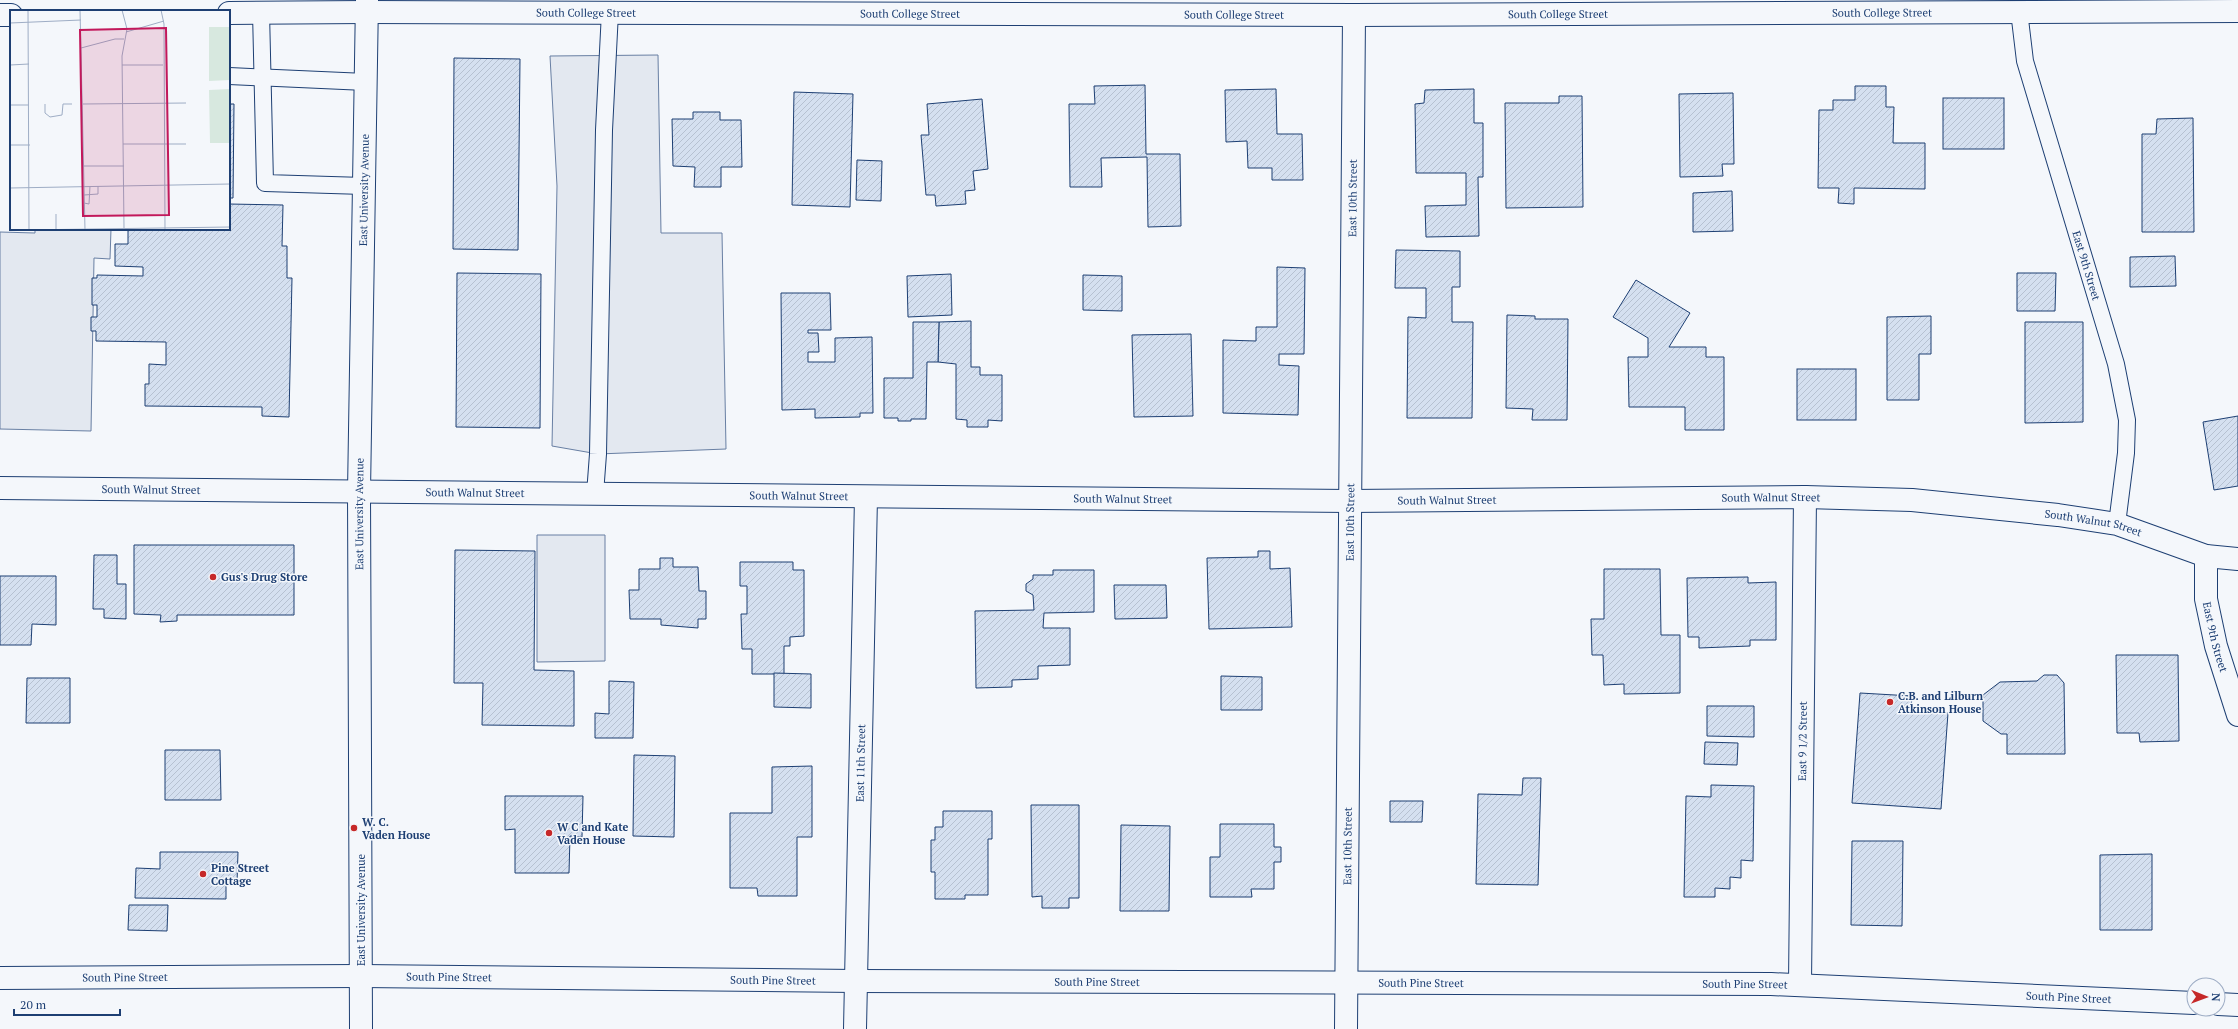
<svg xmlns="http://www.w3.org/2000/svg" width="2238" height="1029" font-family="'PT Serif',serif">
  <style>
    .parking { fill: #e3e8f0; stroke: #687fa3 }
    .building { fill: url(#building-hatch); stroke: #1d3f73 }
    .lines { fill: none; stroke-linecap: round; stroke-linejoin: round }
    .service-casing { stroke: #1d3f73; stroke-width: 18 }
    .minor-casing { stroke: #1d3f73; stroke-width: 24 }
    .tertiary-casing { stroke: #1d3f73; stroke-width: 24 }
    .primary-casing { stroke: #1d3f73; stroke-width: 24 }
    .service { stroke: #f4f7fb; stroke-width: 16 }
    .minor { stroke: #f4f7fb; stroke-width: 22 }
    .tertiary { stroke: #f4f7fb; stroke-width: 22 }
    .primary { stroke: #f4f7fb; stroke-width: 22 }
    .poi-dot { fill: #c62828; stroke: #f4f7fb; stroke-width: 1.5 }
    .labels { text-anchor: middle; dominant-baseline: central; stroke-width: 3; stroke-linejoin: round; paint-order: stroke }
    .street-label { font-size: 11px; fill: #1d3f73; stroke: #f4f7fb }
    .poi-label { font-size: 11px; font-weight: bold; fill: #1d3f73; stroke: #f4f7fb; text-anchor: start }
    .inset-road { fill: none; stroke: #9eadc5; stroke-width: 1 }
    .view { fill: #c2185b; fill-opacity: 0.15; stroke: #c2185b; stroke-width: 2 }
    .inset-edge { fill: none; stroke: #1d3f73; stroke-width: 2 }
  </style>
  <defs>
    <pattern id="building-hatch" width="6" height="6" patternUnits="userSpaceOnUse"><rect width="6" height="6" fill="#d5e0f0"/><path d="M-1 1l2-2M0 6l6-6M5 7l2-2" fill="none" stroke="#b6c1d1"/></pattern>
  </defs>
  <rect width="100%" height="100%" fill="#f4f7fb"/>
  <g class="parking">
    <path d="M658,55L661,233H722L726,449L598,454L552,446L557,186L550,56Z"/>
    <path d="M35,229H111L110,259L94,258L91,431L0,429V232L35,233Z"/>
    <path d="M537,535H605V661L537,662Z"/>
  </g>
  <g class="building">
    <path d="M454,58L520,59L518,250L453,249Z"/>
    <path d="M1145,85L1146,154H1180L1181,226L1148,227L1147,157L1101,158L1102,187H1070L1069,104H1095L1094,86Z"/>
    <path d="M1855,86H1886V107H1894L1893,143H1925V189L1854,188V204L1838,203L1839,188H1818L1819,110H1833V100H1855Z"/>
    <path d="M1276,89L1277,134H1302L1303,180H1272V168H1248L1247,141L1226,142L1225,90Z"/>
    <path d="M1474,89V123H1483V177H1478L1479,236L1426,237L1425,206L1466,205V173H1416L1415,104L1424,103L1425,90Z"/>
    <path d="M794,92L853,94L850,207L792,205Z"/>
    <path d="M1733,93L1734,164H1722L1723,176L1680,177L1679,94Z"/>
    <path d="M1559,96H1582L1583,207L1506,208L1505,103H1559Z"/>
    <rect x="1943" y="98" width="61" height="51"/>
    <path d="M982,99L988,169L973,171L975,190L965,191L966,204L936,206L935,195H926L921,135H929L927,104Z"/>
    <path d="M229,104H234L233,198H229Z"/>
    <path d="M693,112H720V120H741L742,167H721V187H694L695,167L673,166L672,119H693Z"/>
    <path d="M2193,118L2194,232H2142V134H2156L2157,119Z"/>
    <path d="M857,160L882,161L881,201L856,200Z"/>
    <path d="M1732,191L1733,231L1693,232V193Z"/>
    <path d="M229,204L283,205L282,246H287V278H292L289,417L262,416V407L145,406V384H149V364L166,365V342L96,341V331H91V317H97V305H92V278H97V275L143,276V267L115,266V244H128V229H229Z"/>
    <path d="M1396,250L1460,251V287H1452V322H1473L1472,418H1407L1408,317L1426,318V288H1395Z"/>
    <path d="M2175,256L2176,286L2130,287V257Z"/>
    <path d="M1277,267L1305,268L1304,354H1279V365L1299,366L1298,415L1223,413V340L1256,341V327H1277Z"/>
    <path d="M457,273L541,274L540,428L456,427Z"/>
    <path d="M2017,273H2056L2055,311H2017Z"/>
    <path d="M951,274L952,315L908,317L907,276Z"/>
    <path d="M1083,275L1122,276V311L1083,310Z"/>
    <path d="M1636,280L1690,313L1669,347H1706V357H1724V430H1685V407H1629L1628,357H1648V338L1613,317Z"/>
    <path d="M781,293H830L831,330H808V333H818L819,352H808V362H835V338L872,337L873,413H860V417L815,418V409L782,410Z"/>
    <path d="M1507,315L1535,316V319H1568L1567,420H1532L1533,409L1506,408Z"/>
    <path d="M1931,316V354H1919V400H1887V317Z"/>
    <path d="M971,321V367H980V375H1002V421L988,420V427H967V420L956,419V364L938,362L939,322Z"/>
    <path d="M913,322H939L938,362H927L926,419H911V421H898V418H884V378H913Z"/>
    <path d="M2025,322H2083V422L2025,423Z"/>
    <path d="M1191,334L1193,416L1134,417L1132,335Z"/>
    <rect x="1797" y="369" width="59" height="51"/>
    <path d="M2238,416V486L2214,490L2203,422Z"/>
    <path d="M134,545H294V615H177V621L160,622L161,615L134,614Z"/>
    <path d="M455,550L535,551L534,670L574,671V726L482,725L483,683H454Z"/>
    <path d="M1258,551H1270V569L1290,568L1292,627L1209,629L1207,558L1258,557Z"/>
    <path d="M94,555H117V584H126V619L104,618V609H93Z"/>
    <path d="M660,558H673V567H698L699,591H706V619H698V628L661,625V619H630L629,590H639V569H660Z"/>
    <path d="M740,562H793V570H804V636L790,637V646H784V674H752V649H742L741,614H747V586H740Z"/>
    <path d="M1604,569H1660L1661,635H1680V693L1624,694V684L1604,685L1603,655H1592L1591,619H1604Z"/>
    <path d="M1053,570H1094V612L1044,613L1043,628H1070V665L1038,666V679L1012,680V687L976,688L975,611L1034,610L1033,595L1026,591V584L1033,579V575H1053Z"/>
    <path d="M0,576H56V625L32,624L31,645H0Z"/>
    <path d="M1748,577V583L1776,582V640H1750V646L1699,648V637H1688L1687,578Z"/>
    <path d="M1114,585H1166L1167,618L1115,619Z"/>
    <path d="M2116,655H2178L2179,741L2140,742L2139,733H2117Z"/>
    <path d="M774,673L811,674V708L774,707Z"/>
    <path d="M2044,675H2057L2064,683L2065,754H2007V734H2001L1983,721V695L2000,682L2037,681Z"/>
    <path d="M1221,676L1262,677V710H1221Z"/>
    <path d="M27,678H70V723H26Z"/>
    <path d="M609,681L634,682L633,738H595V713L609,714Z"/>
    <path d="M1860,693L1912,696L1911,710L1948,713L1941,809L1852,803Z"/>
    <path d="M1707,706H1754V737L1707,736Z"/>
    <path d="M1705,742L1738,743L1737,765L1704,764Z"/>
    <path d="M165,750H220L221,800H165Z"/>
    <path d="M634,755L675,756L674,837L633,836Z"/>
    <path d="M812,766V837H797V896H758L757,888H730V813H772V767Z"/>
    <path d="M1523,778H1541L1538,885L1476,884L1478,794L1522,795Z"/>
    <path d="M1711,785L1754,786L1753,861L1741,860V878L1730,877V889L1715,888V897H1684L1686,796L1711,797Z"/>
    <path d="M505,796H583L582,837L570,836L569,873H515V829L505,830Z"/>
    <path d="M1390,801H1423L1422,822H1390Z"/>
    <path d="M1031,805H1079V898H1069V908H1042V896L1032,897Z"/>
    <path d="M943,811H992V839H988V895H965V899H935V872H931V840H935V827H943Z"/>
    <path d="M1220,824H1274V847H1281V862H1274V889H1251L1252,897H1210V857H1220Z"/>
    <path d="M1121,825L1170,826L1169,911H1120Z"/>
    <path d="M1852,841H1903L1902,926L1851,925Z"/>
    <path d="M160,852H238L237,883H226V899L135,898L136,868L160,869Z"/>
    <path d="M2152,854V930H2100V855Z"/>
    <path d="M129,905H168L167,931L128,930Z"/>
  </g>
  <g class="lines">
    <defs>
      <g id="service">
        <path id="s1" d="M2019,11L2025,61L2116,364L2127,420L2126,453L2117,524"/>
        <path d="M261,12L265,183L364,186"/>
        <path d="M229,76L366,82"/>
        <path d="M595,494L598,454L604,130L610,12"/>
      </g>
      <g id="minor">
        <path d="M229,13L367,12"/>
        <path d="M0,15H11"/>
        <path id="s2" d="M0,488L1349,501L1805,497L1912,500L2058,515L2117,524L2206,556L2238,559"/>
        <path id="s3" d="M2206,556V599L2216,646L2238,715"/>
        <path id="s4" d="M361,976L856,981L1771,984L2194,1003"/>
        <path id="s5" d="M1800,984L1805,497"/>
        <path d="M2218,1004L2238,1005"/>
        <path id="s6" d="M855,1029L866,497"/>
        <path id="s7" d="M1346,1029L1354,15"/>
      </g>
      <g id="tertiary">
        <path id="s8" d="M367,12L1354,15L2238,11"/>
        <path id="s9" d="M0,978L361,976"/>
      </g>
      <g id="primary">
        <path id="s10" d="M361,1029L359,492L367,0"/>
      </g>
    </defs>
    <use href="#service" class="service-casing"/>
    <use href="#minor" class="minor-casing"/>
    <use href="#tertiary" class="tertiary-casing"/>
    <use href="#primary" class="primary-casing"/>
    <use href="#service" class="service"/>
    <use href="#minor" class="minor"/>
    <use href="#tertiary" class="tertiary"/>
    <use href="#primary" class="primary"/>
  </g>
  <g class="poi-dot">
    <circle cx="213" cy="577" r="4"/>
    <circle cx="1890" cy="702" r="4"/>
    <circle cx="354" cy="828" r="4"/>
    <circle cx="549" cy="833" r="4"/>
    <circle cx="203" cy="874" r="4"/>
  </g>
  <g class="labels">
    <g class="street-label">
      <text stroke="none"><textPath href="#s8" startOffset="219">South College Street</textPath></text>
      <text stroke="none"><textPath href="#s8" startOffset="1515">South College Street</textPath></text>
      <text stroke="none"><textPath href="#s8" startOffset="543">South College Street</textPath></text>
      <text stroke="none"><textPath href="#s8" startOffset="867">South College Street</textPath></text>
      <text stroke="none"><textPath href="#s8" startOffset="1191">South College Street</textPath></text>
      <text stroke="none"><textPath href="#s10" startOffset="839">East University Avenue</textPath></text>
      <text stroke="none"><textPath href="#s7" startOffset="831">East 10th Street</textPath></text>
      <text stroke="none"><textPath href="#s1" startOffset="264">East 9th Street</textPath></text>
      <text stroke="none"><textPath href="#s2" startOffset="151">South Walnut Street</textPath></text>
      <text stroke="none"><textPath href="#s2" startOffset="475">South Walnut Street</textPath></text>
      <text stroke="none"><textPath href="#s2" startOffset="799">South Walnut Street</textPath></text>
      <text stroke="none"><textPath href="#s2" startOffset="1771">South Walnut Street</textPath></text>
      <text stroke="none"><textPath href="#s2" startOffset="1123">South Walnut Street</textPath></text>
      <text stroke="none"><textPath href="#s2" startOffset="1447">South Walnut Street</textPath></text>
      <text stroke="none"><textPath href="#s10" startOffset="515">East University Avenue</textPath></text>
      <text stroke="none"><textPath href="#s7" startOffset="507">East 10th Street</textPath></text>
      <text stroke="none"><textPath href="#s2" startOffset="2095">South Walnut Street</textPath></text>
      <text stroke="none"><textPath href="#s3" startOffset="82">East 9th Street</textPath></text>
      <text stroke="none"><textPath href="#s5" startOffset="243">East 9 1/2 Street</textPath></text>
      <text stroke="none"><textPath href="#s6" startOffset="266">East 11th Street</textPath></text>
      <text stroke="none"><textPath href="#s7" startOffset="183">East 10th Street</textPath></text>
      <text transform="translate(361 910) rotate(-90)">East University Avenue</text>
      <text stroke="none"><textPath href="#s9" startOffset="125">South Pine Street</textPath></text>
      <text stroke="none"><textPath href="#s4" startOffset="88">South Pine Street</textPath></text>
      <text stroke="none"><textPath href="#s4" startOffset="412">South Pine Street</textPath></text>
      <text stroke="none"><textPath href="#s4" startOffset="736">South Pine Street</textPath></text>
      <text stroke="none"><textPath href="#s4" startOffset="1060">South Pine Street</textPath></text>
      <text stroke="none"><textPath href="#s4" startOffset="1384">South Pine Street</textPath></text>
      <text stroke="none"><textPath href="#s4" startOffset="1708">South Pine Street</textPath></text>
    </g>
    <g class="poi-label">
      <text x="221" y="577">Gus's Drug Store</text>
      <text x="1898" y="696">C.B. and Lilburn<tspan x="1898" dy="13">Atkinson House</tspan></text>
      <text x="362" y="822">W. C.<tspan x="362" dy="13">Vaden House</tspan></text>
      <text x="557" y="827">W C and Kate<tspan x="557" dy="13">Vaden House</tspan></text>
      <text x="211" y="868">Pine Street<tspan x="211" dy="13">Cottage</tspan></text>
    </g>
  </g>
  <g transform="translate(10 10)">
    <rect width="220" height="220" fill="#f4f7fb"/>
    <path d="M199,17H220V70L199,71ZM220,79V133H200L199,80Z" fill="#d7e8df"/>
    <path class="inset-road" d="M18,0L19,220M70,0L75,220M112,0L117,19L112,46L114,218M151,0L154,14L155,220M0,13L71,10M116,22L154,11M71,38L105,29H114M0,55L19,54M112,55H153M35,94V103L40,107L52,105L53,94H62M73,94L176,93M0,95H19M113,134H176M0,135H20M73,156H114M0,178L220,174M74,185L88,184V176M74,193L79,194L80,176M46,204V219M14,220L220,217"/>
    <path class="view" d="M156,18L159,205L73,206L70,20Z"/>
    <rect width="220" height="220" class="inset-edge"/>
  </g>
  <g transform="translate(2206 997) rotate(91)"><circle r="19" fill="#f4f7fb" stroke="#9eadc5"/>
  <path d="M0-3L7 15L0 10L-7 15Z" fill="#c62828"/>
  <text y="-6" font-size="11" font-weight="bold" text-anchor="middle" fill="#1d3f73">N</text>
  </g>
  <path d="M14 1009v6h106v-6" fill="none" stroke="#1d3f73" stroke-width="2"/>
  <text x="20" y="1009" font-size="12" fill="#1d3f73" stroke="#f4f7fb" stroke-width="3" paint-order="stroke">20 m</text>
</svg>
